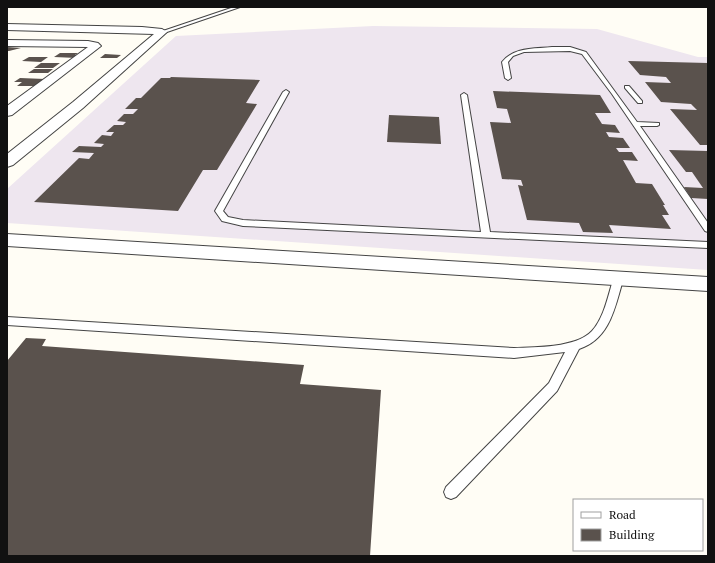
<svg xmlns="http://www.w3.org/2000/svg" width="715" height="563" font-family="'PT Serif',serif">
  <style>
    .industrial { fill: #eee6ef }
    .building { fill: #5a524d }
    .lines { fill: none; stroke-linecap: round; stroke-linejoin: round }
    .service-casing { stroke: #444; stroke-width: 2 }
    .minor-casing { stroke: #444; stroke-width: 2 }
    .service { fill: #fff; fill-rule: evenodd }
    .minor { fill: #fff; fill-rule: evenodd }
  </style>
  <rect width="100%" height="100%" fill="#fffdf5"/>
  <path class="industrial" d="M373,26L597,29L698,57H708V270L7,223V189L176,36Z"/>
  <g class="building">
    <path d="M7,47L21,48L9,51H7Z"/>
    <path d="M60,53H78L75,55H80L77,58L54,57Z"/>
    <path d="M105,54L121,55L117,58H100Z"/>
    <path d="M29,57H48L41,62L22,61Z"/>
    <path d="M628,61L708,63V145H700L670,109L697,110L691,104L661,102L645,82L671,83L666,77L640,75Z"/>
    <path d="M41,63H60L53,68H34Z"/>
    <path d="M34,69H53L48,73H28Z"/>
    <path d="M171,77L260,80L246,103L257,104L217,170H203L178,211L34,202L79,158L89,159L94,153L72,152L79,146L101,147L104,144L94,143L102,135L111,136L114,132H106L114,125H123L126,122L117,121L124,114H133L138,109H125L136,98H141L161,78H170Z"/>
    <path d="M20,78L45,79L34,86H17L22,82H14Z"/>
    <path d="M493,91L600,95L611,113H595L602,124L615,125L620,133L606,132L609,137L623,138L630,148H616L619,152H632L638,161L623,160L636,183L652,184L665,205H663L669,215H662L671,229L609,225L613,233L583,232L579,223L527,220L518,185L523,186L521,180L502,179L490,122L511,123L507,109L497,108Z"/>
    <path d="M389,115L439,117L441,144L387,142Z"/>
    <path d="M669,150L708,151V199L691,198L684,187L703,188L692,172H686Z"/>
    <path d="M26,338L46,339L42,346L304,365L300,384L381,390L370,556H7V361Z"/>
  </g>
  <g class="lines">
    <defs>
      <g id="service">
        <path d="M234,7H240L164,33L160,32Z"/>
        <path d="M552,47H570L586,52L637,122L659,123V125L657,126H640L708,223V232L705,231L612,94L582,54L570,51L524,52L513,56L508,62L511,78L508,80L505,78L502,62C514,47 534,49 552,47Z"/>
        <path d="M625,86H629L642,101V103H638L625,88Z"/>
        <path d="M286,90L289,92L223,211L228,217L243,220L481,232L461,95L464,93L467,95L490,232L708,242V248L243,226L222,221L215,211L283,92Z"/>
        <path d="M618,277L623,280C615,307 610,339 579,349L557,391L456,497L451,499L446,497L444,492L446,487L549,383L565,352L514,358L7,325V317L514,348C536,347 576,348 592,331C604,318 608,296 613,280Z"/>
      </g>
      <g id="minor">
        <path d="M7,24L142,27L162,29L167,32L83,108L13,165L7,167V154L73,102L154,34L7,30Z"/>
        <path d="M7,40L88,41L98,43L101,46L12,115L7,116V106L88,47L7,46Z"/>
        <path d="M7,234L708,277V291L7,246Z"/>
      </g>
    </defs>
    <use href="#service" class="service-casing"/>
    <use href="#minor" class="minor-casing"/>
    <use href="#service" class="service"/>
    <use href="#minor" class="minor"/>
  </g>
  <rect width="715" height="563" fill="none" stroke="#111111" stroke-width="16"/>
  <rect x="573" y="499" width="130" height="52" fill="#ffffff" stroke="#a0a0a0"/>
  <rect x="581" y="512" width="20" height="6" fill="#ffffff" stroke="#a0a0a0"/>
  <text x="609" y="519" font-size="12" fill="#111111">Road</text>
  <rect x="581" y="529" width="20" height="12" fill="#5a524d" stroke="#a0a0a0"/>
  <text x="609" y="539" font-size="12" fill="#111111">Building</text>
</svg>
